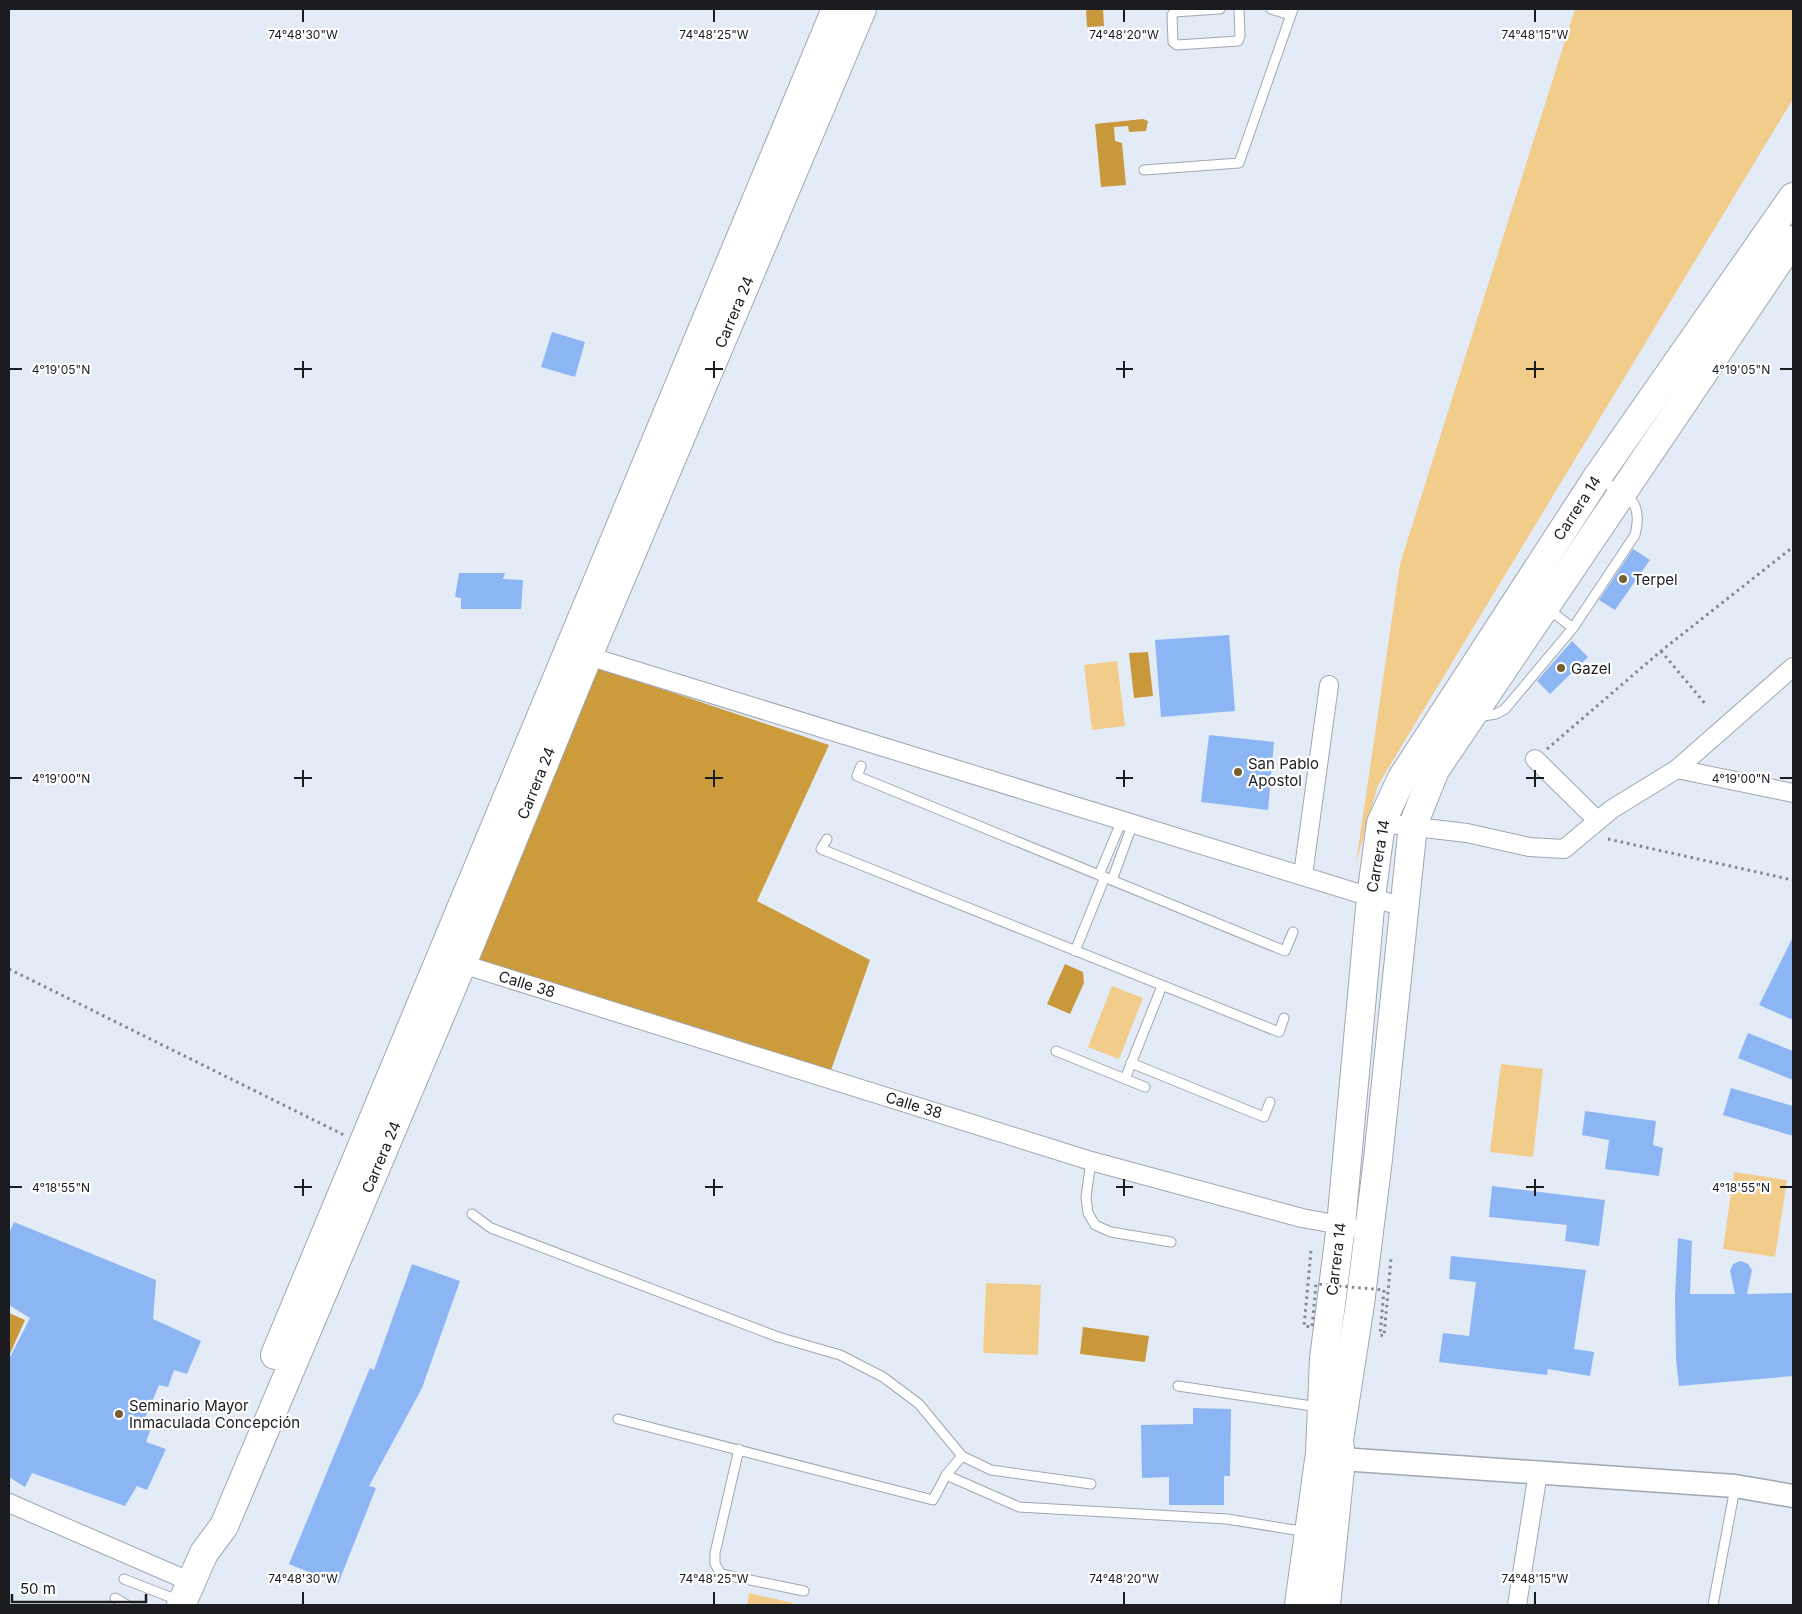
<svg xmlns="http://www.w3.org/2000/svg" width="1802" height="1614" font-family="Inter,sans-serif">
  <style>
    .green { fill: #f2cc8b }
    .forest { fill: #cc9b3c }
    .water { fill: #c9983a }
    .building { fill: #8cb6f3 }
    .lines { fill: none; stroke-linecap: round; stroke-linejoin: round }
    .service-casing { stroke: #a0a7b2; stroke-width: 11 }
    .minor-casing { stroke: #a0a7b2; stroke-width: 20 }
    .tertiary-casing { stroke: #a0a7b2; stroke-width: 25 }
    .primary-casing { stroke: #a0a7b2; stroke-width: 30 }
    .path { stroke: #82878f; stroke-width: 3; stroke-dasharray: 2.5 4; stroke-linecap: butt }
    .service { stroke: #fff; stroke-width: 9 }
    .minor { stroke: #fff; stroke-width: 18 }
    .tertiary { stroke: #fff; stroke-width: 22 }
    .primary { stroke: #fff; stroke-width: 28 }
    .path-bridge { stroke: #82878f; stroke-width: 3; stroke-dasharray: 2.5 4; stroke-linecap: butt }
    .ticks { fill: none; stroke: #1a1c20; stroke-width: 2 }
    .poi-dot { fill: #775d2f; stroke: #fff; stroke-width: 2 }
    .labels { text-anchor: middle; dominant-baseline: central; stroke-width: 4.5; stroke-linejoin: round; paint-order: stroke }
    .street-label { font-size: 15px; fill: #1a1c20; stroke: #fff }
    .poi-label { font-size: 15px; fill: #1a1c20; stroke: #fff; text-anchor: start }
    .ticks-label { font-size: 12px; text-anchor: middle; fill: #1a1c20; stroke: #fff; stroke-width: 4.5; stroke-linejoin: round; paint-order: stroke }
  </style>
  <rect width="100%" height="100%" fill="#e3ebf6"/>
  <g class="green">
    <path d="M1575,9H1793V99L1378,785L1356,863L1400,564Z"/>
    <path d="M1117,661L1125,726L1092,730L1084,665Z"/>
    <path d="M1112,986L1143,998L1119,1059L1088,1047Z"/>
    <path d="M1501,1064L1543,1069L1533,1157L1490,1152Z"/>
    <path d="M1734,1172L1787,1180L1775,1257L1723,1249Z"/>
    <path d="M986,1283L1041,1285L1038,1355L983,1353Z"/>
    <path d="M749,1593L793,1603L792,1605H747Z"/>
  </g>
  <path class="forest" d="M593,666L829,745L757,901L870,960L830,1073L473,961Z"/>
  <g class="water">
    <path d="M1086,9H1103L1104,26L1087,27Z"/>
    <path d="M1143,119L1148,121L1146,131L1129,132L1128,126L1114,127L1115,141L1122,143L1126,185L1101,187L1095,124Z"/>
    <path d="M1148,652L1153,696L1134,698L1129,653Z"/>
    <path d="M1065,964L1083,972L1084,983L1070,1014L1047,1004Z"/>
    <path d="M9,1313L25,1320L9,1356Z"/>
    <path d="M1083,1327L1149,1336L1145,1362L1080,1354Z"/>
  </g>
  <g class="building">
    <path d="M552,332L585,342L575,377L541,367Z"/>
    <path d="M1633,549L1650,560L1615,610L1599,600Z"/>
    <path d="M459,573H505L503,579L523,580L521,609H461V598L455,597Z"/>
    <path d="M1229,635L1235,711L1161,717L1155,640Z"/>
    <path d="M1572,641L1588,657L1550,694L1537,681Z"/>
    <path d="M1209,735L1274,742L1268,810L1201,802Z"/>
    <path d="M1793,937V1020L1759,1005Z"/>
    <path d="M1748,1033L1793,1051V1080L1738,1058Z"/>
    <path d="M1731,1088L1793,1106V1136L1723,1115Z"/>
    <path d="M1585,1111L1656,1121L1653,1145L1663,1148L1659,1176L1605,1169L1609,1140L1582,1135Z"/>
    <path d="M1492,1186L1605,1200L1599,1246L1565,1241L1567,1225L1489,1217Z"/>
    <path d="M14,1222L156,1280L153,1319L201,1341L187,1374L174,1370L168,1387L159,1385L145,1418L153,1423L146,1442L166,1449L147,1490L137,1486L125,1506L32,1473L25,1487L9,1477V1359L30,1318L9,1305V1233Z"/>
    <path d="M1678,1238L1692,1241L1690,1294H1735L1730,1271L1733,1264L1741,1261L1748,1264L1752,1270L1747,1294L1793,1293V1376L1679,1386L1676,1359L1675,1297Z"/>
    <path d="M1451,1256L1586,1270L1574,1349L1594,1352L1590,1376L1548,1369L1547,1375L1439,1362L1443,1333L1469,1336L1476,1282L1449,1279Z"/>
    <path d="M412,1264L460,1281L422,1388L369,1486L376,1488L338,1584L289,1564L370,1368L374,1370Z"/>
    <path d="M1193,1408L1231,1409L1230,1476H1224V1505H1169V1477L1142,1478L1141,1425L1193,1424Z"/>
  </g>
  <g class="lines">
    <defs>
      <g id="service">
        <path d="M1220,9L1174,12L1172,15L1173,42L1177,45L1238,41L1240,36L1239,9"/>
        <path d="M1271,9L1290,15"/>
        <path d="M1144,170L1239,163L1293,9"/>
        <path d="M1547,608L1573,628"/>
        <path d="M1477,717L1496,714L1505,709L1573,628L1635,535C1644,501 1627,492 1598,480"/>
        <path d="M861,766L857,776L1285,951L1293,932"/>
        <path d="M827,839L821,849L1279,1032L1284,1018"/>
        <path d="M1099,875L1122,820"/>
        <path d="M1112,880L1133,823"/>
        <path d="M1075,951L1105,877"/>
        <path d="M1056,1051L1145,1087"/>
        <path d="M1131,1063L1264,1117L1270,1102"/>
        <path d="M1125,1079L1162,986"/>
        <path d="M1091,1161L1086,1197L1088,1213L1095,1225L1111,1232L1171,1242"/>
        <path d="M472,1214L491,1228L778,1337L840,1355L883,1377L919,1404L962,1456L991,1470L1091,1484"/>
        <path d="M1178,1386L1319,1407"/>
        <path d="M618,1419L933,1500L946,1475L962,1456"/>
        <path d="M739,1449L715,1553V1564L721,1574L804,1591"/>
        <path d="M946,1475L1019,1507L1227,1519L1307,1532"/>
        <path d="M124,1579L180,1601"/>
        <path d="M115,1598L127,1605"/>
        <path d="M1713,1605L1735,1488"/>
      </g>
      <g id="minor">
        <path d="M588,656L1403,907"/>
        <path d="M1535,759L1598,821"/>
        <path d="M1677,769L1793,793"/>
        <path d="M1381,823L1467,833L1529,847L1564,849L1612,809L1677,769L1793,667"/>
        <path d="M1303,875L1329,685"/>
        <path d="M462,964L1091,1161L1302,1218L1351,1227"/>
        <path d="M9,1503L191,1582"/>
        <path d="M1517,1605L1538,1473"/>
      </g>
      <path id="tertiary" d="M1324,1454L1341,1459L1735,1486L1793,1496"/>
      <g id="primary">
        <path d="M275,1355L836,9"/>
        <path d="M181,1605L204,1553L224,1526L462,964L588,656L862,9"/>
        <path d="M1299,1605L1320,1453L1324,1359L1341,1225L1371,897L1381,823L1402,778L1596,479L1793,197"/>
        <path d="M1326,1605L1341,1459L1339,1440L1360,1304L1378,1159L1413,825L1435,770L1793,240"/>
      </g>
    </defs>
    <use href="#service" class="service-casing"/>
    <use href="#minor" class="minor-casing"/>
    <use href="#tertiary" class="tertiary-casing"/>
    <use href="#primary" class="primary-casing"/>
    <g class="path">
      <path d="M1661,651L1707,706"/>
      <path d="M1547,749L1661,651L1793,547"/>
      <path d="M1608,839L1793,880"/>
      <path d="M9,969L344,1135"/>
    </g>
    <use href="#service" class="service"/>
    <use href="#minor" class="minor"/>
    <use href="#tertiary" class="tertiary"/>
    <use href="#primary" class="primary"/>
    <path class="path-bridge" d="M1311,1251L1304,1326L1312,1327L1316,1284L1384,1290L1380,1335L1384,1336L1391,1259"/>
  </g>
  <path class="ticks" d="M303,10V22M714,10V22M1124,10V22M1535,10V22M303,361V378M714,361V378M1124,361V378M1535,361V378M10,369H22M294,369H312M705,369H723M1116,369H1133M1526,369H1544M1780,369H1792M303,770V787M714,770V787M1124,770V787M1535,770V787M10,778H22M294,778H312M705,778H723M1116,778H1133M1526,778H1544M1780,778H1792M303,1179V1196M714,1179V1196M1124,1179V1196M1535,1179V1196M10,1187H22M294,1187H312M705,1187H723M1116,1187H1133M1526,1187H1544M1780,1187H1792M303,1592V1604M714,1592V1604M1124,1592V1604M1535,1592V1604"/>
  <g class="poi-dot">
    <circle cx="1623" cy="579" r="5"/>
    <circle cx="1561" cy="668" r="5"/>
    <circle cx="1238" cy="772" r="5"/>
    <circle cx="119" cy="1414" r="5"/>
  </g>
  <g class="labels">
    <g class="street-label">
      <text transform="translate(734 312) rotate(-67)">Carrera 24</text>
      <text transform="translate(1577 508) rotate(-57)">Carrera 14</text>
      <text transform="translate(536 783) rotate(-68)">Carrera 24</text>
      <text transform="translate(1378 856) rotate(-80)">Carrera 14</text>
      <text transform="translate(527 984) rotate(17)">Calle 38</text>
      <text transform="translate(914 1105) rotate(17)">Calle 38</text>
      <text transform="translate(381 1157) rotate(-67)">Carrera 24</text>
      <text transform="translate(1336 1259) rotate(-83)">Carrera 14</text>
    </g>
    <g class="poi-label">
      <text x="1633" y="579">Terpel</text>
      <text x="1571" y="668">Gazel</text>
      <text x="1248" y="763">San Pablo<tspan x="1248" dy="17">Apostol</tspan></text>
      <text x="129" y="1405">Seminario Mayor<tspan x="129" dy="17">Inmaculada Concepción</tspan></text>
    </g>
  </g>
  <g class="ticks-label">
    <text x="303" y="39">74°48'30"W</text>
    <text x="714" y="39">74°48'25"W</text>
    <text x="1124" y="39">74°48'20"W</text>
    <text x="1535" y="39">74°48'15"W</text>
    <text x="61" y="374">4°19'05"N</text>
    <text x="1741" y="374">4°19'05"N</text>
    <text x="61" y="783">4°19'00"N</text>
    <text x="1741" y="783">4°19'00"N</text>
    <text x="61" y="1192">4°18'55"N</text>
    <text x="1741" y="1192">4°18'55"N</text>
    <text x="303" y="1583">74°48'30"W</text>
    <text x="714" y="1583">74°48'25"W</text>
    <text x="1124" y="1583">74°48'20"W</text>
    <text x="1535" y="1583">74°48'15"W</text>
  </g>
  <rect width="1802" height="1614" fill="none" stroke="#1a1c20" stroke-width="20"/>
  <path d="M12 1594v8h134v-8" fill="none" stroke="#1a1c20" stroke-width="2.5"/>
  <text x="20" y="1594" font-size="15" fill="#1a1c20" stroke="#ffffff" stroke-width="4" paint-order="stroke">50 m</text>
</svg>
